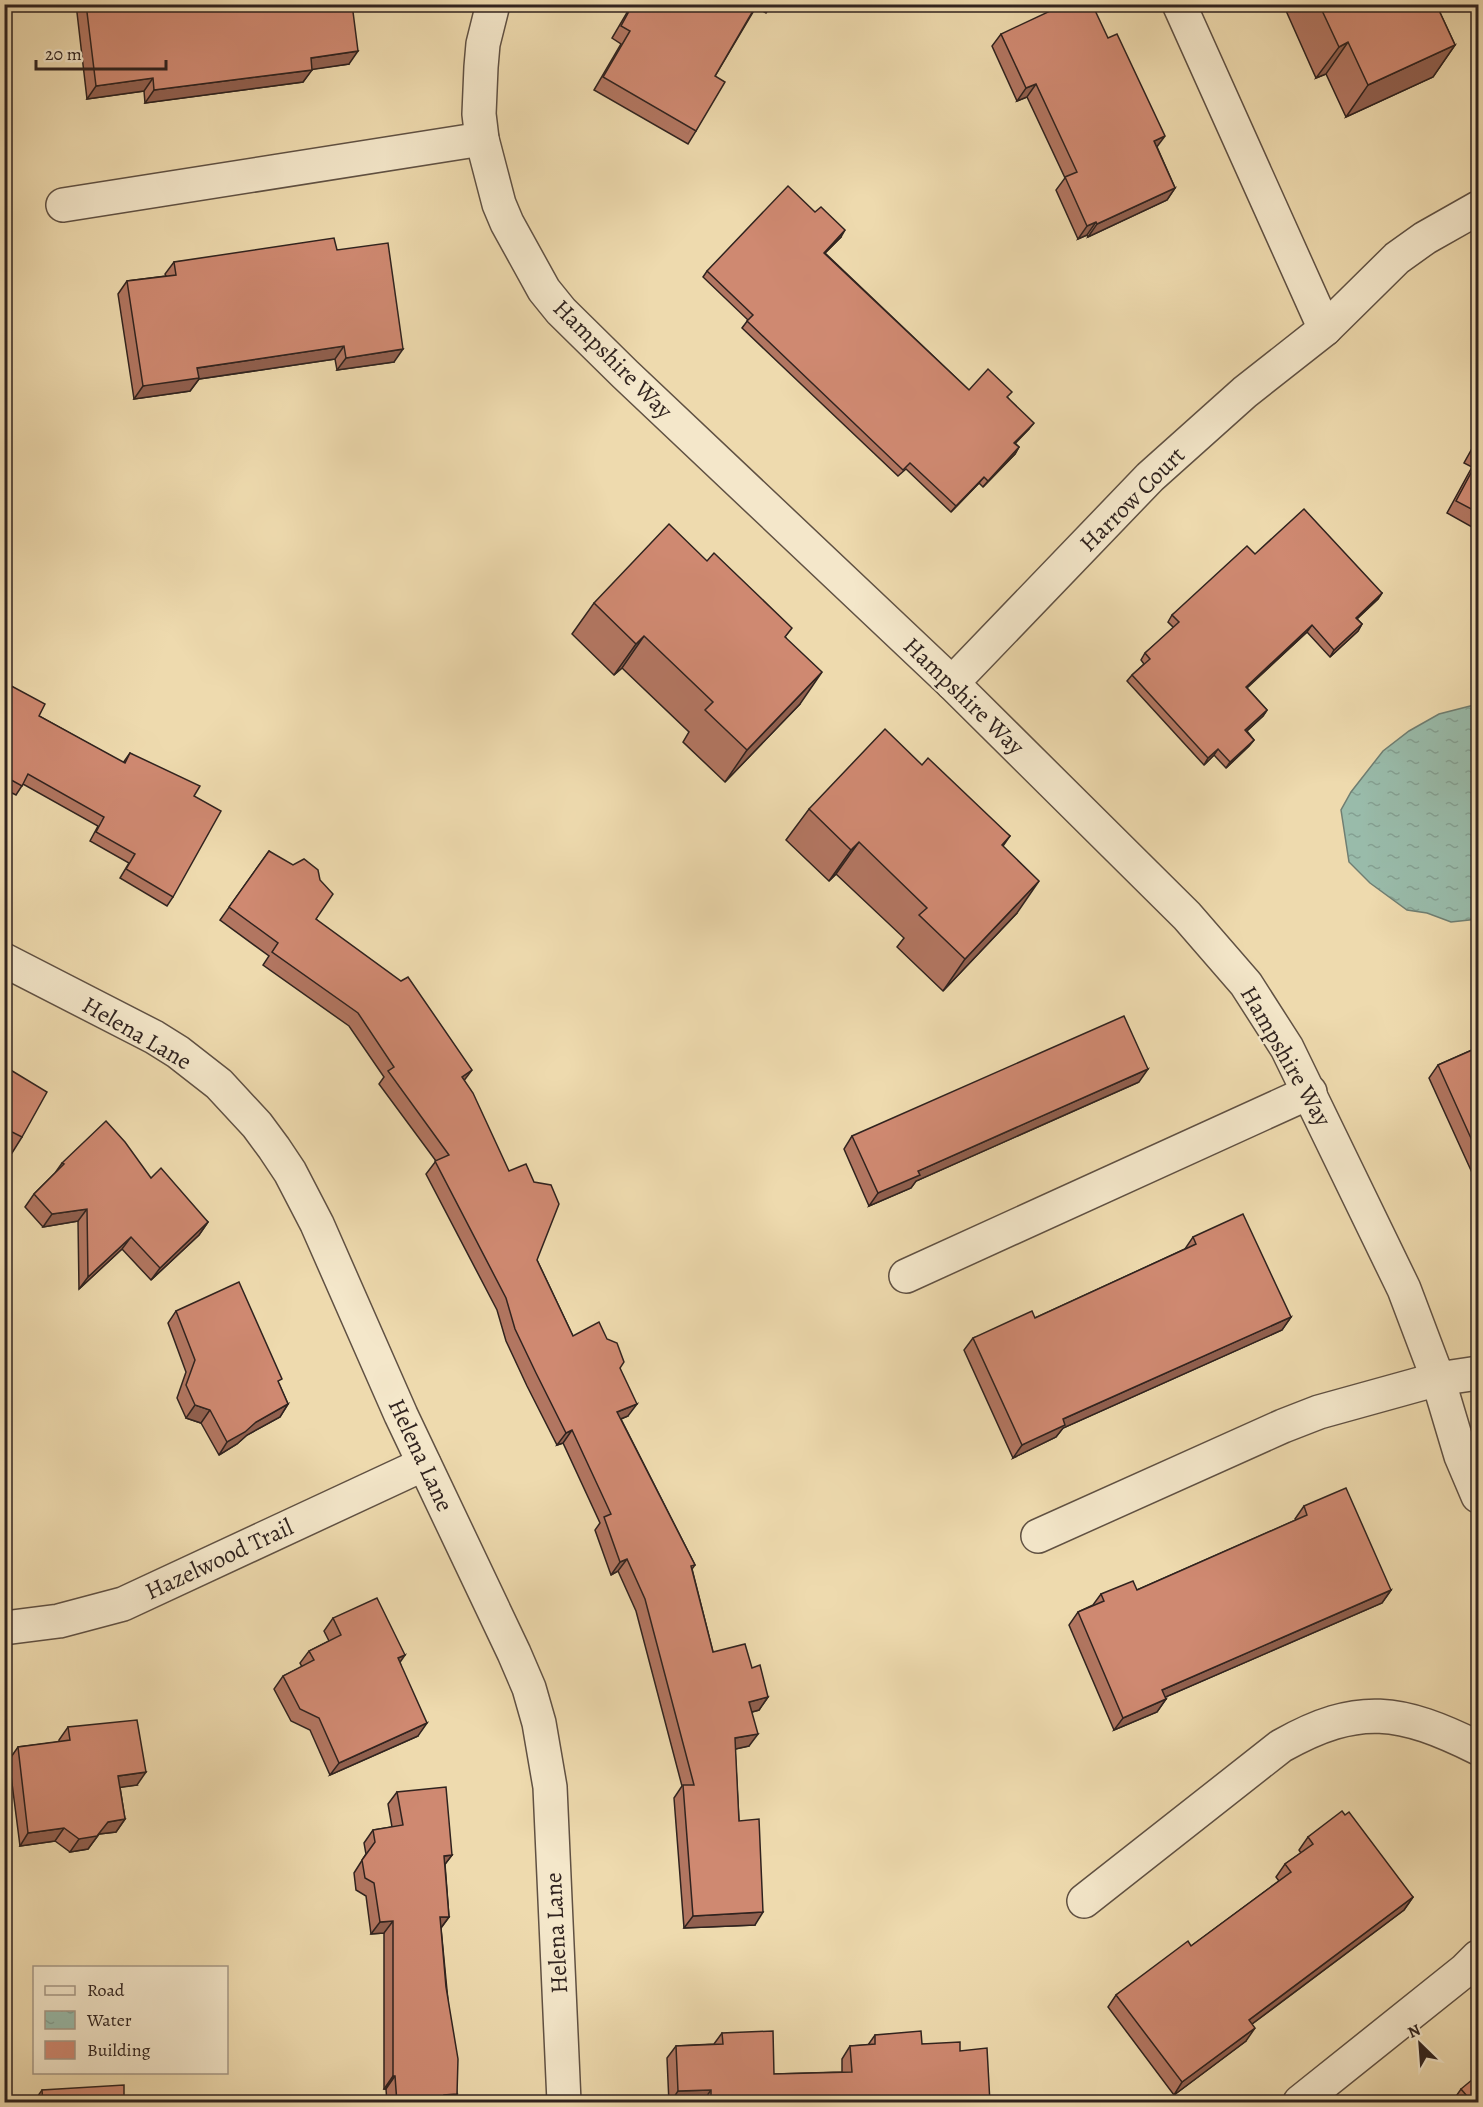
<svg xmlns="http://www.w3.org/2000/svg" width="1483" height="2107" font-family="Alegreya,serif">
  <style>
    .water { fill: url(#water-ripples); stroke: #6f7e72; stroke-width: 1.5 }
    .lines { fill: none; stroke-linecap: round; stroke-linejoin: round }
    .minor-casing { stroke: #605143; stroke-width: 36 }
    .minor { stroke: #f4e7ca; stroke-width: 33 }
    .wall { fill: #b27661; stroke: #30231f; stroke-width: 1.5 }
    .shaded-wall { fill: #91604f; stroke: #30231f; stroke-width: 1.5 }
    .building { fill: #cf8971; stroke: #30231f; stroke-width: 1.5 }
    .labels { text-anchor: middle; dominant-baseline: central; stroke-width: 4.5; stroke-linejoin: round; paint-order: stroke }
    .street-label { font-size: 24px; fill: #30231f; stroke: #f4e7ca }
  </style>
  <defs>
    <pattern id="water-ripples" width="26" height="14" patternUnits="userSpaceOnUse" patternTransform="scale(1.5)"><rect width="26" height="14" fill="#9ba"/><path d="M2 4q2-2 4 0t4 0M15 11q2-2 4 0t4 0" fill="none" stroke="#84a092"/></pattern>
  </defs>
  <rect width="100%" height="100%" fill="#eedaae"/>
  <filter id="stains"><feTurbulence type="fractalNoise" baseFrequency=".00333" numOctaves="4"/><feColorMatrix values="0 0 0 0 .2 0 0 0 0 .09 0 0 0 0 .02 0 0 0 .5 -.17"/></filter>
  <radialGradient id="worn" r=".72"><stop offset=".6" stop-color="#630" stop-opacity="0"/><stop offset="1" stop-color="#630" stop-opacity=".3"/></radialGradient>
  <path class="water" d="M1478,704V919L1451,922L1427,913L1407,910L1370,883L1349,862L1341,810L1351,792L1383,751L1409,731L1439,714Z"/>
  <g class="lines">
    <defs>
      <g id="minor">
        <path d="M493,4L483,44L481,67L479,114L482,139L499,204L507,223L544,290L561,311L625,374L952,683L1187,916L1246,984L1287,1048L1404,1289L1438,1379L1478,1373"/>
        <path d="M1179,4L1325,329"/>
        <path d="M63,205L482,139"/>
        <path d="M952,683L1150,477L1245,392L1325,329L1397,258L1425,238L1478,208"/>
        <path d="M4,960L154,1037L178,1052L219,1084L257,1125L274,1148L290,1172L317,1224L401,1415L514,1653L529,1688L539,1723L550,1787L564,2102"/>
        <path d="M906,1276L1310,1092"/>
        <path d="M1038,1536L1283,1426L1319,1412L1438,1379L1461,1456L1478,1496"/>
        <path d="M4,1628L59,1621L123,1604L424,1464"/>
        <path d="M1084,1901L1281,1746C1359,1702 1401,1710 1478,1748"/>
        <path d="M1300,2102L1465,1970L1478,1957"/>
      </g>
    </defs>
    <use href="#minor" class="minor-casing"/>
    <use href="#minor" class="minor"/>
  </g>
  <g class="wall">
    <path d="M76,4H352L349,64L312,69L303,82L145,103L144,91L87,99Z"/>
    <path d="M632,4H772L766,13L756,7L715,76L696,131L688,144L594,90L621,44L612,38Z"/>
    <path d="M1283,4H1436L1455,45L1433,77L1346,117L1326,74L1316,78Z"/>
    <path d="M1001,34L1157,147L1175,188L1167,200L1088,237L1087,235L1078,239L1056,190L1065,178L1027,97L1017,101L992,46Z"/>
    <path d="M815,212L841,237L825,253L969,390L1008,398L1029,429L1015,443L1019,447L1015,454L983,487L979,483L951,512L906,469L898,476L742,328L748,320L703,277L707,271Z"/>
    <path d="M337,250L394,362L337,370L335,359L199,379L190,391L134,399L118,294L127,281L166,276L165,274L174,262Z"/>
    <path d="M1479,436V531L1447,513L1472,467L1464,463Z"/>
    <path d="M1255,554L1382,593L1378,599L1357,619L1362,624L1358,631L1330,657L1307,632L1247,688L1267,710L1263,716L1247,731L1254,740L1249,746L1226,768L1214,755L1204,765L1127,681L1132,675L1144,664L1141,660L1145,653L1174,628L1168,622L1172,615Z"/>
    <path d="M594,603L786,638L800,704L725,782L683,742L689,732L622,668L614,675L572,634Z"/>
    <path d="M4,682L39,716L123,763L130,753L194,796L173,897L167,906L120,878L129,863L90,841L98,826L23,784L16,795L4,789Z"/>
    <path d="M922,765L1010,836L1003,846L1017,913L943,991L897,947L904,938L836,874L829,881L786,840L809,809Z"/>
    <path d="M269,851L316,919L464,1080L537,1260L573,1336L620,1368L628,1416L621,1419L695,1565L692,1569L713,1652L752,1668L768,1697L759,1710L752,1712L749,1746L735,1749L739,1821L755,1925L684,1928L674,1798L682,1786L636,1611L618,1571L611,1575L595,1530L600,1523L563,1443L557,1445L527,1386L506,1341L497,1310L426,1174L436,1161L379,1084L384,1077L349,1026L263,965L269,956L220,920Z"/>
    <path d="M1479,1047V1188L1429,1078L1438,1065Z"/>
    <path d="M4,1066L22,1137L12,1153L4,1149Z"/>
    <path d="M1139,1082L916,1181L911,1188L869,1206L844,1149L852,1136Z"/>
    <path d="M62,1163L151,1178L208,1222L199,1235L151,1280L122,1249L79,1289L78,1221L43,1227L25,1207L34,1194L55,1173Z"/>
    <path d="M1193,1237L1291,1317L1282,1330L1063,1428L1056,1437L1013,1458L964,1350L973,1338L1035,1318L1185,1249Z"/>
    <path d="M176,1311L279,1384L288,1404L280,1417L247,1435L237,1444L219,1455L201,1423L186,1418L177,1398L186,1372L168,1323Z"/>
    <path d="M1304,1506L1391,1590L1382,1603L1165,1697L1166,1699L1157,1712L1114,1730L1069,1625L1078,1612L1093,1605L1101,1594L1137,1590L1296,1520L1295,1519Z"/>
    <path d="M333,1618L400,1662L418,1736L330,1775L310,1730L291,1721L274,1689L283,1676L302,1667L300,1663L309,1651L329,1641L324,1631Z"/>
    <path d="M68,1727L137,1785L120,1787L125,1819L116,1832L99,1834L88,1849L70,1852L55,1841L20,1846L9,1760L18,1747L59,1742V1740Z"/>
    <path d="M397,1792L452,1855L445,1864L449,1917L441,1928L457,2094L451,2103H387L386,2089H384V1933L371,1934L366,1896L356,1890L354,1873L366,1854L364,1843L373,1830L392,1827L388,1804Z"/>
    <path d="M1308,1837L1413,1897L1404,1910L1252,2024L1246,2041L1174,2095L1108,2007L1116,1995L1191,1946L1279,1881L1276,1877L1285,1864L1301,1853L1299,1850Z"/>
    <path d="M722,2033L774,2074L842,2072V2059L850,2046L868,2045L875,2035L960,2051L990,2103H669L667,2058L676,2046L714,2044Z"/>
    <path d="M1461,2089L1479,2103H1453L1452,2102Z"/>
    <path d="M42,2090L124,2103H35V2100Z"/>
  </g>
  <g class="shaded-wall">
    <path d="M1348,42L1326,74L1316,78L1339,47Z"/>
    <path d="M1455,45L1433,77L1346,117L1368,85Z"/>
    <path d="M358,51L349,64L302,71L311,58Z"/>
    <path d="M312,70L303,82L145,103L154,90Z"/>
    <path d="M153,78L144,91L87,99L96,86Z"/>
    <path d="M1036,84L1027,97L1017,101L1026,88Z"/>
    <path d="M1165,136L1156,148L1154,141Z"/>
    <path d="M1175,188L1167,200L1088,237L1097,224Z"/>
    <path d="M1096,222L1087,235L1078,239L1087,226Z"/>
    <path d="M845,230L841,237L819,259L824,253Z"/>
    <path d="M344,346L335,359L199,379L190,391L134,399L143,386L197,368Z"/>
    <path d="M403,349L394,362L337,370L346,358Z"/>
    <path d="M1034,423L1029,429L1010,449L1014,443Z"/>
    <path d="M1019,447L1015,454L983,487L988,481Z"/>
    <path d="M984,477L979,483L951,512L956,506Z"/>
    <path d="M1382,593L1378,599L1351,624L1356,618Z"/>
    <path d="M1362,624L1358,631L1330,657L1334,650Z"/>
    <path d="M1312,625L1307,632L1241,693L1246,687Z"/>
    <path d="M644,636L622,668L614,675L636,644Z"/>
    <path d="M822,672L800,704L725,782L747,750Z"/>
    <path d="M1267,710L1263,716L1241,736L1245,730Z"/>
    <path d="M1254,740L1249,746L1226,768L1230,762Z"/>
    <path d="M1218,749L1214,755L1204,765L1208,758Z"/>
    <path d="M859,842L836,874L829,881L851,850Z"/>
    <path d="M1039,881L1017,913L943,991L965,959Z"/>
    <path d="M1148,1069L1139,1082L916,1181L911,1188L869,1206L878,1193L918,1171Z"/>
    <path d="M472,1070L463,1082L462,1077Z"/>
    <path d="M87,1209L78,1221L43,1227L52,1214Z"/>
    <path d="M208,1222L199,1235L151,1280L160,1268Z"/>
    <path d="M131,1237L122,1249L79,1289L88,1277Z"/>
    <path d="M1291,1317L1282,1330L1063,1428L1056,1437L1013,1458L1022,1445L1063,1419Z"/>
    <path d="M288,1404L280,1417L247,1435L237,1444L219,1455L227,1442L256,1422Z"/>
    <path d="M637,1404L628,1416L608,1424L617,1412Z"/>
    <path d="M195,1405L210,1410L201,1423L186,1418Z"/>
    <path d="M572,1430L563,1443L557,1445L566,1433Z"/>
    <path d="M627,1559L618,1571L611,1575L620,1562Z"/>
    <path d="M1391,1590L1382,1603L1154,1702L1162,1690Z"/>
    <path d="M405,1655L396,1668L398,1658Z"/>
    <path d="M768,1697L759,1710L741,1715L749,1702Z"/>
    <path d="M1166,1699L1157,1712L1114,1730L1123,1718Z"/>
    <path d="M427,1723L418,1736L330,1775L339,1763Z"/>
    <path d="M758,1734L749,1746L726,1751L735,1738Z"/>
    <path d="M146,1772L137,1785L109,1789L118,1776Z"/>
    <path d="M125,1819L116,1832L99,1834L88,1849L70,1852L79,1839L108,1822Z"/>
    <path d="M64,1828L55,1841L20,1846L28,1833Z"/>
    <path d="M452,1855L443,1867L444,1856Z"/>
    <path d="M1413,1897L1404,1910L1240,2033L1249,2020Z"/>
    <path d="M763,1912L755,1925L684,1928L693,1916Z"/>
    <path d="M440,1917H449L440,1929Z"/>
    <path d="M393,1921L384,1933L371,1934L380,1922Z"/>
    <path d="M1255,2028L1246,2041L1174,2095L1182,2082Z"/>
    <path d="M393,2076H395L386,2089H384Z"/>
    <path d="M711,2090L702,2103H670L678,2091Z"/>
    <path d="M457,2094L451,2103H437L444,2095Z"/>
  </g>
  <g class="building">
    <path d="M86,4H352L358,51L311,58L312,70L154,90L153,78L96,86Z"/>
    <path d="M633,4H757L715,76L725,82L696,131L603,77L630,31L621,26Z"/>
    <path d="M1065,4H1092L1108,38L1117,34L1165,136L1154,141L1175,188L1097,224L1096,222L1087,226L1065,177L1077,172L1036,84L1026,88L1001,34Z"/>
    <path d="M1319,4H1436L1455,45L1368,85L1348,42L1339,47Z"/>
    <path d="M788,186L815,212L821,207L845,230L824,253L969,390L988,369L1012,392L1007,397L1034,423L1014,443L1019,447L988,481L984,477L956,506L910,463L903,470L747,321L753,315L707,271Z"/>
    <path d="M334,238L337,250L388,243L403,349L346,358L344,346L197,368L199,378L143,386L127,281L176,275L174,262Z"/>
    <path d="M1479,440V454L1473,450Z"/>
    <path d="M1479,458V513L1456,501Z"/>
    <path d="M1304,509L1382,593L1356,618L1362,624L1334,650L1312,625L1246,687L1267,710L1245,730L1254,740L1230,762L1218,749L1208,758L1132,675L1150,659L1145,653L1179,622L1172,615L1247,546L1255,554Z"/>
    <path d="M669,524L707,561L714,553L792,628L785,637L822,672L747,750L705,710L713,702L644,636L636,644L594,603Z"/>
    <path d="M4,682L45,704L39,716L125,763L130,753L200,786L194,796L221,811L173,897L126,869L135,854L96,832L104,817L28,774L22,786L4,776Z"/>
    <path d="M885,729L922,765L928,758L1010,836L1002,845L1039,881L965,959L919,915L927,908L859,842L851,850L809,809Z"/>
    <path d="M269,851L293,865L304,859L318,870L320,880L333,894L316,919L401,981L408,977L472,1070L462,1077L473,1093L509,1171L526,1164L534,1182L551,1185L559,1204L537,1260L573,1336L599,1322L607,1339L617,1343L624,1362L620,1368L637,1404L617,1412L695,1565L691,1566L713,1652L745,1644L752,1668L760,1665L768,1697L749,1702L758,1734L735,1738L739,1821L759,1819L763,1912L693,1916L683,1785H694L645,1599L627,1559L620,1562L604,1517L611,1514L572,1430L566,1433L536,1373L515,1329L506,1298L435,1161L449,1155L388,1071L394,1067L358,1013L272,952L278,943L229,907Z"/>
    <path d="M1124,1016L1148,1069L918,1171L920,1175L878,1193L852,1136Z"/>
    <path d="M1479,1047V1156L1438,1065Z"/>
    <path d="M4,1066L47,1092L22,1137L4,1128Z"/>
    <path d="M106,1121L125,1142L151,1178L161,1168L208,1222L160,1268L131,1237L88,1277L87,1209L52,1214L34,1194L64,1164L62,1163Z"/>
    <path d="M1243,1214L1291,1317L1063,1419L1065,1425L1022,1445L973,1338L1032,1311L1035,1318L1196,1244L1193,1237Z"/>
    <path d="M239,1282L282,1379L278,1381L288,1404L256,1422L245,1432L227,1442L210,1410L195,1405L186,1385L195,1360L176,1311Z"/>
    <path d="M1346,1488L1391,1590L1162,1690L1166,1699L1123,1718L1078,1612L1104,1601L1101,1594L1133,1581L1137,1590L1307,1515L1304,1506Z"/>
    <path d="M377,1598L405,1655L398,1658L427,1723L339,1763L319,1718L300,1709L283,1676L314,1660L309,1651L341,1635L333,1618Z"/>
    <path d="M137,1720L146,1772L118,1776L125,1819L108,1822L97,1836L79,1839L64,1828L28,1833L18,1747L70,1740L68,1727Z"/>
    <path d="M446,1787L452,1855L444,1856L449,1917H440L446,1987L458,2059L457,2094L444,2095V2102L397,2103L395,2076H393V1921L380,1922L374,1883L365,1878L362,1860L375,1842L373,1830L403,1825L397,1792Z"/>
    <path d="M1342,1811L1345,1815L1349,1812L1413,1897L1249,2020L1255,2028L1182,2082L1116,1995L1188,1941L1191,1946L1291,1872L1285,1864L1313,1844L1308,1837Z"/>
    <path d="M773,2031L774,2074L852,2072L850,2046L875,2044V2035L921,2031L922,2044L960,2042V2051L987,2048L990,2103H711V2090L678,2091L676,2046L723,2044L722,2033Z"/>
    <path d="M1479,2074V2103H1473L1461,2089Z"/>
    <path d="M124,2085V2103H43L42,2090Z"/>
    <path d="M271,2096V2103H179Z"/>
  </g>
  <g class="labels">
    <g class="street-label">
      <text transform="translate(613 359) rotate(45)">Hampshire Way</text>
      <text transform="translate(1132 499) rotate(-45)">Harrow Court</text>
      <text transform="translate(964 696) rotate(44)">Hampshire Way</text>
      <text transform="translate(137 1033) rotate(30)">Helena Lane</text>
      <text transform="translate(1286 1056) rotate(60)">Hampshire Way</text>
      <text transform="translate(421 1455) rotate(65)">Helena Lane</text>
      <text transform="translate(219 1559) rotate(-25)">Hazelwood Trail</text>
      <text transform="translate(556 1933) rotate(-93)">Helena Lane</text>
    </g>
  </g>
  <rect width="1483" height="2107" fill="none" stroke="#eedaae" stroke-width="24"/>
  <rect x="6" y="6" width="1471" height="2095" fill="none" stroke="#30231f" stroke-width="3"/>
  <rect x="12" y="12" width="1459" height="2083" fill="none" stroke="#30231f" stroke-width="1.5"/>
  <rect x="33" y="1966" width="195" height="108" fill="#f4e7ca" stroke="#a69986" stroke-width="1.5"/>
  <rect x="45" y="1986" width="30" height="9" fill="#f4e7ca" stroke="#a69986" stroke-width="1.5"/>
  <text x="87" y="1996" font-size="18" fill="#30231f">Road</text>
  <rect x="45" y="2011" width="30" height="18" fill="url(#water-ripples)" stroke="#a69986" stroke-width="1.5"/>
  <text x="87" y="2026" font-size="18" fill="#30231f">Water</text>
  <rect x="45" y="2041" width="30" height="18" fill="#cf8971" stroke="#a69986" stroke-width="1.5"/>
  <text x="87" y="2056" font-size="18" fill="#30231f">Building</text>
  <g transform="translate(1420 2044) rotate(335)" stroke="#f4e7ca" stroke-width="4.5" paint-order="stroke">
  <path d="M0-4.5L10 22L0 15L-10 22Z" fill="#30231f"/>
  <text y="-9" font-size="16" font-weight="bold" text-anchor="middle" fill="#30231f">N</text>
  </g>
  <path d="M36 60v9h130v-9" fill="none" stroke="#30231f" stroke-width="3"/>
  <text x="45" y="60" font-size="18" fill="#30231f" stroke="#f4e7ca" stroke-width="4.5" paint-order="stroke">20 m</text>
  <rect width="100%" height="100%" filter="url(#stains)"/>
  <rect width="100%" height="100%" fill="url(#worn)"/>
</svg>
